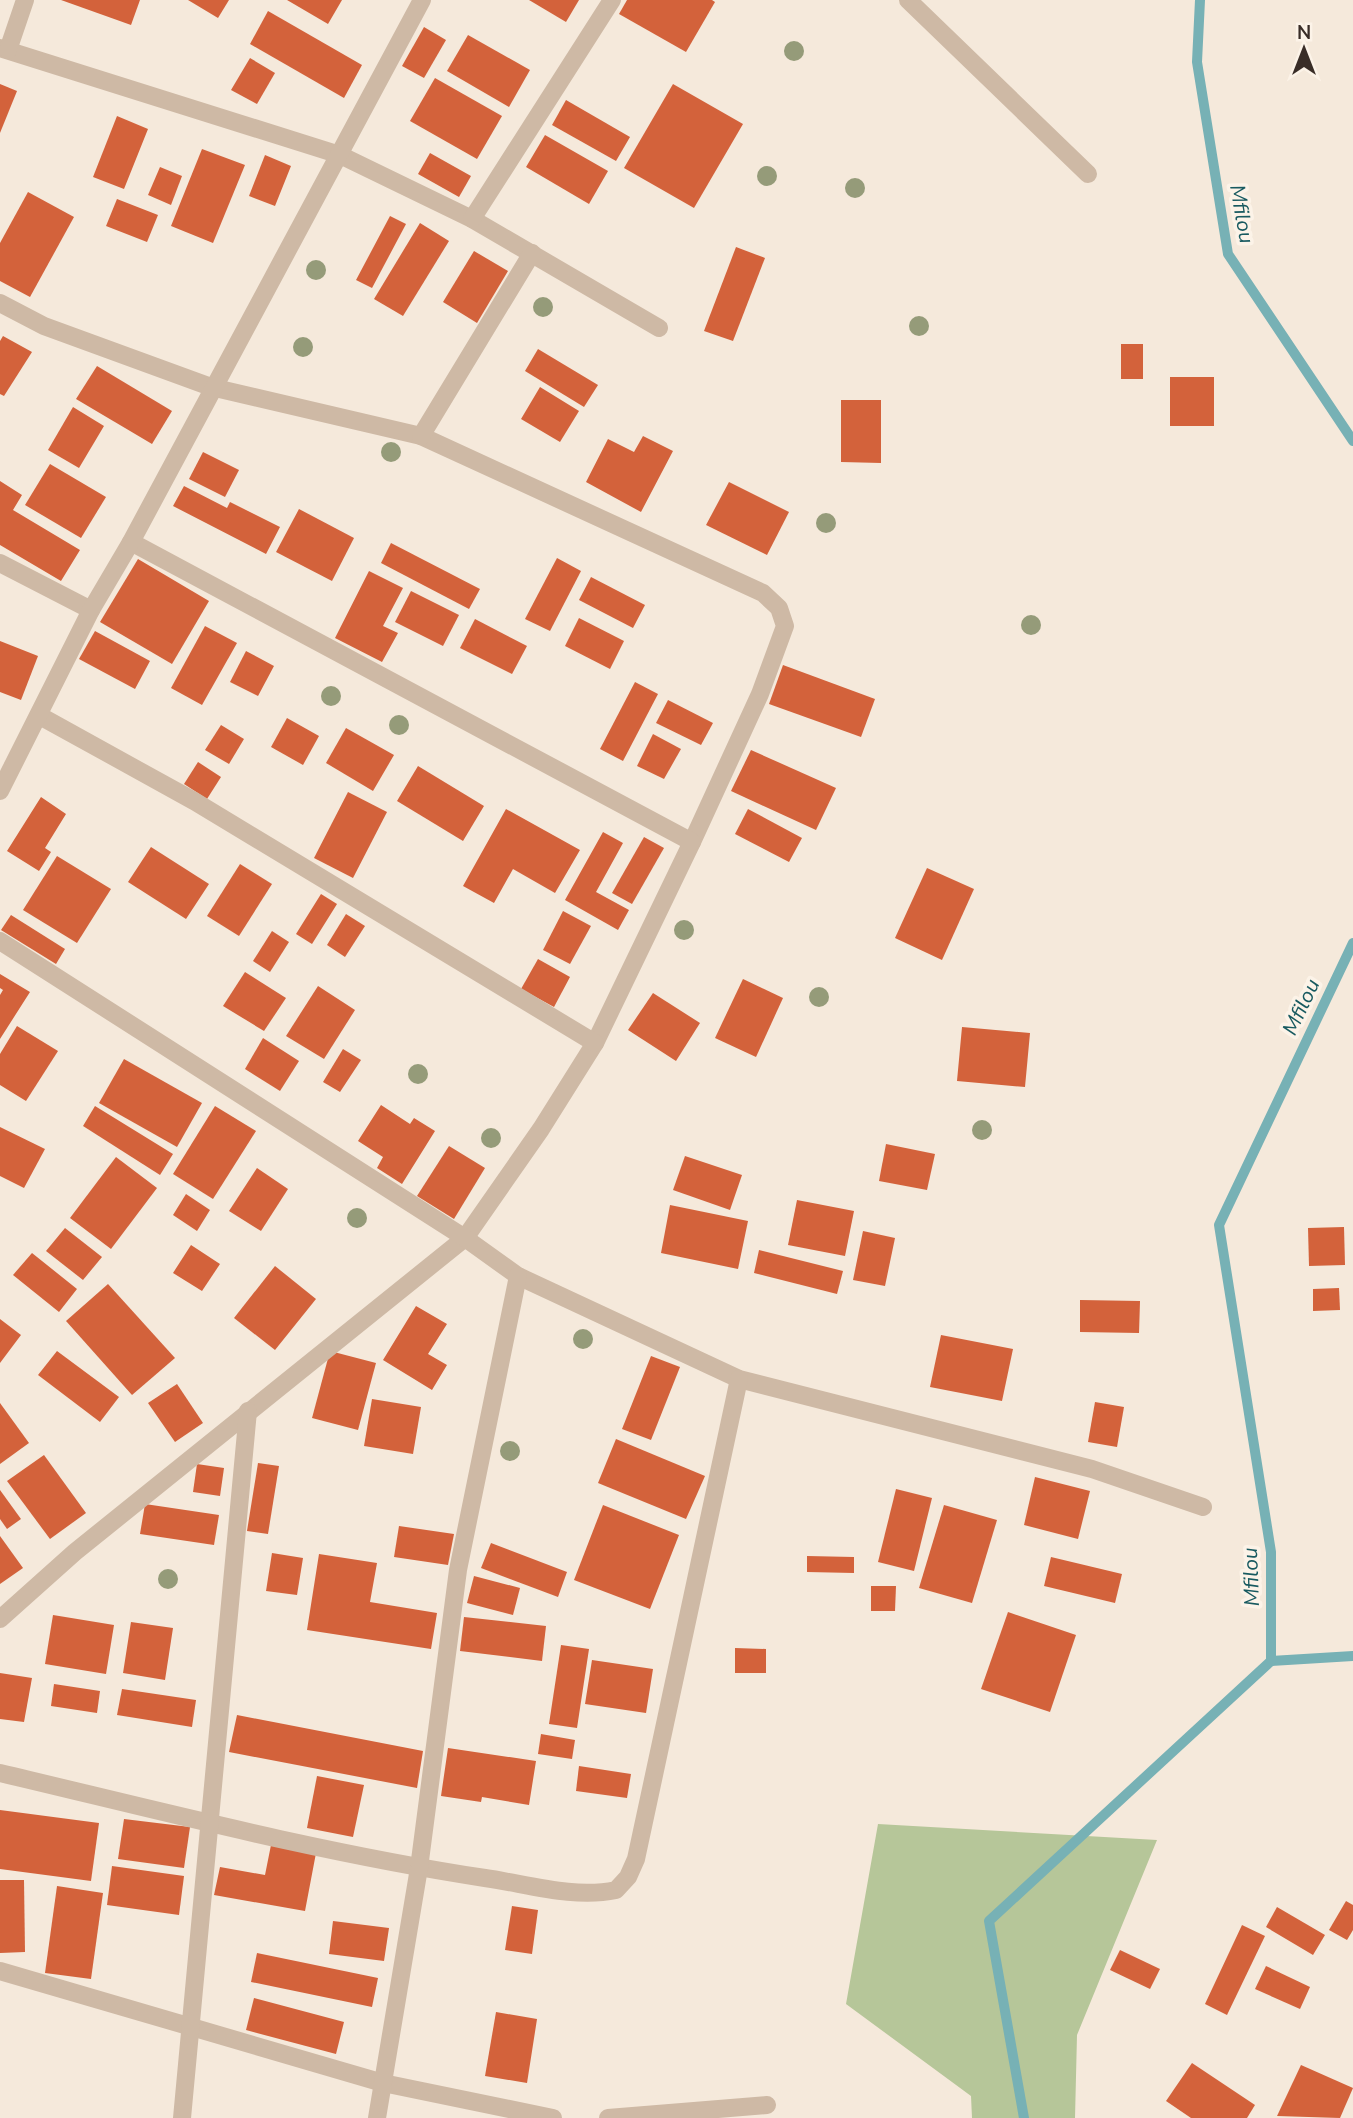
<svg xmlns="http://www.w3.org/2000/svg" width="1353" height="2118" font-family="'Nunito Sans',sans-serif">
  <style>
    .green { fill: #b6c699 }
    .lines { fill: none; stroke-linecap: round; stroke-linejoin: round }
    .stream { stroke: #77b1b5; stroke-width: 10 }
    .building { fill: #d3623b }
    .minor { stroke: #ceb9a5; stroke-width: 18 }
    .tree { fill: #959b79 }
    .labels { text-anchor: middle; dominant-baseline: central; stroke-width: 7; stroke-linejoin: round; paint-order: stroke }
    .water-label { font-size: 21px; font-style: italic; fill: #185a60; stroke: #fcf3e8 }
  </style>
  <rect width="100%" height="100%" fill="#f5e9db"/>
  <path class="green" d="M878,1824L1157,1840L1077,2035L1075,2118H972L971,2096L846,2004Z"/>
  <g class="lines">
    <g class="stream">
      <path d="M1200,0L1197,62L1228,254L1353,441"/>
      <path d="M1271,1661L1353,1656"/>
      <path d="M1024,2118L989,1921L1271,1661V1552L1219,1225L1353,943"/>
    </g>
  </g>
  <g class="building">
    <path d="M61,0H140L131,25Z"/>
    <path d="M188,0H229L218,18Z"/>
    <path d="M287,0H342L328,24Z"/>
    <path d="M529,0H579L566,22Z"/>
    <path d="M627,0H712L715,2L686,52L619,14Z"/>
    <path d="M268,11L362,65L344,98L250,44Z"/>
    <path d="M424,27L446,40L424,78L402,66Z"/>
    <path d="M468,35L530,70L509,107L447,71Z"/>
    <path d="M250,58L275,73L257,104L231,90Z"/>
    <path d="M435,78L502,116L477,159L410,121Z"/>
    <path d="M0,84L17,91L0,133Z"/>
    <path d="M673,84L743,124L694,208L624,168Z"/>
    <path d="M566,100L630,137L616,161L552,125Z"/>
    <path d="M117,116L148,129L124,189L93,177Z"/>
    <path d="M545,135L608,171L589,204L526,167Z"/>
    <path d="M202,149L245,165L213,243L171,226Z"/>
    <path d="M430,153L471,176L459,197L418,174Z"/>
    <path d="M265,155L291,166L275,206L249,196Z"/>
    <path d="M160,167L182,176L171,205L148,195Z"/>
    <path d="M28,192L74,217L30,297L0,281V243Z"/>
    <path d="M117,199L158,215L147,242L106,226Z"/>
    <path d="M390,216L406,224L372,288L356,280Z"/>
    <path d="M420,223L449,241L403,316L374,299Z"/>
    <path d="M736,247L765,258L733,341L704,331Z"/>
    <path d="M474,251L508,271L477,323L443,302Z"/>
    <path d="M3,336L32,352L4,396L0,394V341Z"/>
    <rect x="1121" y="344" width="22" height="35"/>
    <path d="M538,349L598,385L584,407L525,371Z"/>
    <path d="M97,366L172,411L152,444L76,399Z"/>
    <rect x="1170" y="377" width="44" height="49"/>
    <path d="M540,387L579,411L560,442L521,419Z"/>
    <path d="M841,400H881V463L841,462Z"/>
    <path d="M73,407L104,426L79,468L48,450Z"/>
    <path d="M643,436L673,451L641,512L586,482L608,439L634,452Z"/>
    <path d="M203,452L239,470L225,497L189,479Z"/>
    <path d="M50,464L106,497L81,538L25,505Z"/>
    <path d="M0,481L22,495L13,510L80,550L61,581L0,545Z"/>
    <path d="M729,482L789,512L767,555L706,525Z"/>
    <path d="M184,486L227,508L230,502L280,527L266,554L173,506Z"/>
    <path d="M299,509L354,538L332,581L276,552Z"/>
    <path d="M391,543L480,589L469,609L381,563Z"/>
    <path d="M557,558L581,571L550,631L525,619Z"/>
    <path d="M138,559L209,601L172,664L100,622Z"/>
    <path d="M369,571L403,588L383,626L398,633L382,662L335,638Z"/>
    <path d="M591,577L645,605L633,628L579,600Z"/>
    <path d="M411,591L459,615L443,646L395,622Z"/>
    <path d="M579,618L624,641L610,669L565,646Z"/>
    <path d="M475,619L527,646L512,674L460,648Z"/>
    <path d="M205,626L237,643L202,705L171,688Z"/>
    <path d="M95,631L150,661L135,689L79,659Z"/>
    <path d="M0,641L38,656L21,700L0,692Z"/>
    <path d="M246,651L274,666L258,696L230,682Z"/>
    <path d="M783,665L875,699L861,737L769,704Z"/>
    <path d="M635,682L658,694L623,761L600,749Z"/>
    <path d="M668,700L713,723L701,745L656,723Z"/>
    <path d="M287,718L319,736L303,765L271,747Z"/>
    <path d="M221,725L244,739L229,764L205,750Z"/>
    <path d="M346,728L394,755L373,791L326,763Z"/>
    <path d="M653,734L681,749L664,779L637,766Z"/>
    <path d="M751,750L836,788L816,830L731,791Z"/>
    <path d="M198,762L221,777L207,799L184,784Z"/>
    <path d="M418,766L484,806L463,841L397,801Z"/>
    <path d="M348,792L387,812L353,878L314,858Z"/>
    <path d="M41,797L66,814L45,848L51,852L39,871L7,851Z"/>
    <path d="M506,809L580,850L555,893L513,869L494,903L463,886Z"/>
    <path d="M748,809L802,838L789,862L735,834Z"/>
    <path d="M603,832L623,843L596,892L629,910L618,930L565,900Z"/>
    <path d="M644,837L664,848L632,904L612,893Z"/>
    <path d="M151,847L209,884L186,919L128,882Z"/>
    <path d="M57,856L111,889L77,943L23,910Z"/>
    <path d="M240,864L272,884L239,936L207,916Z"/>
    <path d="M927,868L974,889L942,960L895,938Z"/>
    <path d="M321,894L337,904L312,944L296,934Z"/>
    <path d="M563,911L591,926L570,964L543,950Z"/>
    <path d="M346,914L365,926L345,957L327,945Z"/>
    <path d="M11,915L65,949L56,964L1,930Z"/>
    <path d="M272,931L289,942L270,972L253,961Z"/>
    <path d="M538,959L570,977L554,1007L521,989Z"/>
    <path d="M245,972L286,998L264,1031L223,1006Z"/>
    <path d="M0,974L30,992L0,1039V995L3,990L0,988Z"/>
    <path d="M743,979L783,998L756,1057L715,1038Z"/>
    <path d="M318,986L355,1010L324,1059L286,1036Z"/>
    <path d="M653,993L700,1023L676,1061L628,1030Z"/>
    <path d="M17,1026L58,1051L26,1101L0,1085V1054Z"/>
    <path d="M962,1027L1030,1033L1025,1087L957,1081Z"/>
    <path d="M263,1038L299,1061L280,1091L245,1069Z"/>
    <path d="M343,1049L361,1060L340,1092L323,1082Z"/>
    <path d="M124,1059L202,1103L177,1147L99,1103Z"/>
    <path d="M381,1105L410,1124L414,1118L435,1131L402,1184L377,1168L383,1157L358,1141Z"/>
    <path d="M95,1106L173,1154L160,1175L83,1126Z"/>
    <path d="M215,1106L256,1131L213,1199L173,1174Z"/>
    <path d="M0,1127L45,1149L24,1188L0,1176Z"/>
    <path d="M886,1144L935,1154L927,1190L879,1181Z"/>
    <path d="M449,1146L485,1168L454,1219L417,1196Z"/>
    <path d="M685,1156L742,1175L730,1210L673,1190Z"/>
    <path d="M116,1157L157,1188L111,1249L70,1218Z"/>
    <path d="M257,1168L288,1189L261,1231L229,1211Z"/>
    <path d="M186,1194L210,1210L197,1231L173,1215Z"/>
    <path d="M797,1200L854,1211L845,1256L788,1245Z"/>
    <path d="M670,1205L748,1221L738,1269L661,1253Z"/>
    <path d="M1344,1227L1345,1265L1309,1266L1308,1228Z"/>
    <path d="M65,1228L102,1257L83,1280L46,1251Z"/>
    <path d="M863,1231L895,1238L885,1286L853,1280Z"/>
    <path d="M191,1245L220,1264L202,1291L173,1273Z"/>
    <path d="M759,1250L843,1271L837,1294L754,1273Z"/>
    <path d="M32,1253L77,1289L59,1312L13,1275Z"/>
    <path d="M275,1266L316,1299L275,1350L234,1318Z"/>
    <path d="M108,1284L175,1358L132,1395L66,1321Z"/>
    <path d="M1339,1288L1340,1310L1313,1311V1289Z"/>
    <path d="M1080,1300L1140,1301L1139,1333L1080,1332Z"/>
    <path d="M416,1306L447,1324L428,1354L447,1365L432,1390L383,1360Z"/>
    <path d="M0,1319L21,1335L0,1363Z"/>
    <path d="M941,1335L1013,1349L1002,1401L930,1387Z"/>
    <path d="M57,1351L119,1397L100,1422L38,1375Z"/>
    <path d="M330,1351L376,1363L358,1430L312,1418Z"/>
    <path d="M651,1356L680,1367L651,1440L622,1429Z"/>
    <path d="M177,1384L203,1423L175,1442L148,1403Z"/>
    <path d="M372,1399L421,1407L413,1454L364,1446Z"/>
    <path d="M1095,1402L1124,1407L1117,1447L1088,1442Z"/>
    <path d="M0,1403L29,1443L0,1464Z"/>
    <path d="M616,1439L705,1476L686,1519L598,1483Z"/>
    <path d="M44,1455L86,1513L50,1539L7,1481Z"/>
    <path d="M258,1463L279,1466L268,1534L247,1531Z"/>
    <path d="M197,1464L224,1468L220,1496L193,1492Z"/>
    <path d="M1035,1477L1090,1491L1078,1539L1024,1525Z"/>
    <path d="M896,1489L932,1498L914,1571L878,1562Z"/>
    <path d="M0,1490L21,1519L7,1529L0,1519Z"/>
    <path d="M145,1504L219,1515L214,1545L140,1534Z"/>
    <path d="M603,1505L679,1535L650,1609L574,1580Z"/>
    <path d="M944,1505L997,1520L972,1603L919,1588Z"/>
    <path d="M399,1526L454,1534L448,1565L394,1557Z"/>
    <path d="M0,1536L23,1568L0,1584Z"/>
    <path d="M491,1543L567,1572L558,1597L481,1568Z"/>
    <path d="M272,1553L303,1558L297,1595L266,1591Z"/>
    <path d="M319,1554L377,1563L370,1602L437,1613L431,1649L307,1630Z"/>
    <path d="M807,1556L854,1557V1573L807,1572Z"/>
    <path d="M1051,1557L1122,1574L1115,1603L1044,1586Z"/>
    <path d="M474,1576L520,1588L513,1615L467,1603Z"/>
    <path d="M871,1586H896L895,1611H871Z"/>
    <path d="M1008,1612L1076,1635L1050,1712L981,1689Z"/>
    <path d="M53,1615L114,1625L106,1674L45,1664Z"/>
    <path d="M464,1617L546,1626L542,1661L460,1651Z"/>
    <path d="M131,1622L173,1628L165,1680L123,1673Z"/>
    <path d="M561,1645L589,1649L577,1728L549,1724Z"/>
    <path d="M735,1648L766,1649V1673H735Z"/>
    <path d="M592,1660L653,1669L646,1713L585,1704Z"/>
    <path d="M0,1673L32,1678L24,1722L0,1719Z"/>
    <path d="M54,1684L100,1691L97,1713L51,1706Z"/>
    <path d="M122,1689L196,1700L192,1727L117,1715Z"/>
    <path d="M237,1715L423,1751L417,1788L229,1752Z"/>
    <path d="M541,1734L575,1740L572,1759L538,1754Z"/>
    <path d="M448,1748L536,1761L529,1805L482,1797L481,1802L441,1796Z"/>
    <path d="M579,1766L631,1774L627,1798L576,1791Z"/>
    <path d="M317,1776L364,1785L353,1837L307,1828Z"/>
    <path d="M0,1810L99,1823L91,1881L0,1869Z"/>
    <path d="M124,1819L190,1827L184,1868L118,1859Z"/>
    <path d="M271,1845L316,1853L305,1911L214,1895L220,1867L265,1875Z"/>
    <path d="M112,1866L184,1876L179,1915L107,1905Z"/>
    <path d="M0,1880H24L25,1952L0,1953Z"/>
    <path d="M57,1886L103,1893L91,1979L45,1973Z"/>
    <path d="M1346,1901L1353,1905V1930L1347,1940L1329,1930Z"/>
    <path d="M512,1906L538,1910L532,1954L505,1950Z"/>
    <path d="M1277,1907L1325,1935L1313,1955L1266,1927Z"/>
    <path d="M333,1921L389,1928L384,1961L329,1954Z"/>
    <path d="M1242,1925L1265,1936L1227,2015L1205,2004Z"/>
    <path d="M1120,1950L1160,1969L1150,1989L1110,1970Z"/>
    <path d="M257,1953L378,1978L372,2007L251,1982Z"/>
    <path d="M1266,1966L1310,1987L1300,2009L1255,1989Z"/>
    <path d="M254,1998L344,2022L336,2054L246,2030Z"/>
    <path d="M496,2012L537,2019L527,2083L485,2076Z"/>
    <path d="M1192,2063L1255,2105L1247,2118H1191L1166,2101Z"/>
    <path d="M1301,2065L1353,2088L1340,2118L1277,2116Z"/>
  </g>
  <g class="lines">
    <g class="minor">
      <path d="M908,0L1088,174"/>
      <path d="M0,48L340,155L472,219L659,328"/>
      <path d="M8,50L25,0"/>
      <path d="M472,219L612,0"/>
      <path d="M0,303L44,326L211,387L421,436L763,593L779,608L785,626L760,694L692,842L595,1043L541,1129L465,1238L75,1552L0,1619"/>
      <path d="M421,436L532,253"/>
      <path d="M131,542L692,842"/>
      <path d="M0,563L91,610"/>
      <path d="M40,716L194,801L595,1043"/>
      <path d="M0,791L91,610L131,542L422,0"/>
      <path d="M0,941L465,1238L518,1276L739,1379L1092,1469L1203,1507"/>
      <path d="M0,1773C161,1811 321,1853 485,1878C527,1884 574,1899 616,1890L628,1877L636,1859L739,1379"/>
      <path d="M0,1971L383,2083L553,2118"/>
      <path d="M182,2118L248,1411"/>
      <path d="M377,2118L419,1868L458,1570L518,1276"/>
      <path d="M608,2118L767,2105"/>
    </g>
  </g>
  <g class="tree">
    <circle cx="794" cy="51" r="10"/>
    <circle cx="767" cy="176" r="10"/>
    <circle cx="855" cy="188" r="10"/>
    <circle cx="316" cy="270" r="10"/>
    <circle cx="543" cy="307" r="10"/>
    <circle cx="919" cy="326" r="10"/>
    <circle cx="303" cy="347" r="10"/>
    <circle cx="391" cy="452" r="10"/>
    <circle cx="826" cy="523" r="10"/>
    <circle cx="1031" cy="625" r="10"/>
    <circle cx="331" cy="696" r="10"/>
    <circle cx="399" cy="725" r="10"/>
    <circle cx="684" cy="930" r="10"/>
    <circle cx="819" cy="997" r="10"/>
    <circle cx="418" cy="1074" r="10"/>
    <circle cx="982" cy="1130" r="10"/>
    <circle cx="491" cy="1138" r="10"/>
    <circle cx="357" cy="1218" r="10"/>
    <circle cx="583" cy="1339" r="10"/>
    <circle cx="510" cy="1451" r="10"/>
    <circle cx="168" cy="1579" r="10"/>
  </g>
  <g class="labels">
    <g class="water-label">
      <text transform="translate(1242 214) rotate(80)">Mfilou</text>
      <text transform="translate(1301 1007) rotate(-65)">Mfilou</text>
      <text transform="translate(1251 1577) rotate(-92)">Mfilou</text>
    </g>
  </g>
  <g transform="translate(1304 49)" stroke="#fcf3e8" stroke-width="5" paint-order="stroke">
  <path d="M0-5L12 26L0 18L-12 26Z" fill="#392d27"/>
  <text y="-10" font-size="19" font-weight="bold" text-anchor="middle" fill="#392d27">N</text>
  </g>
</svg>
